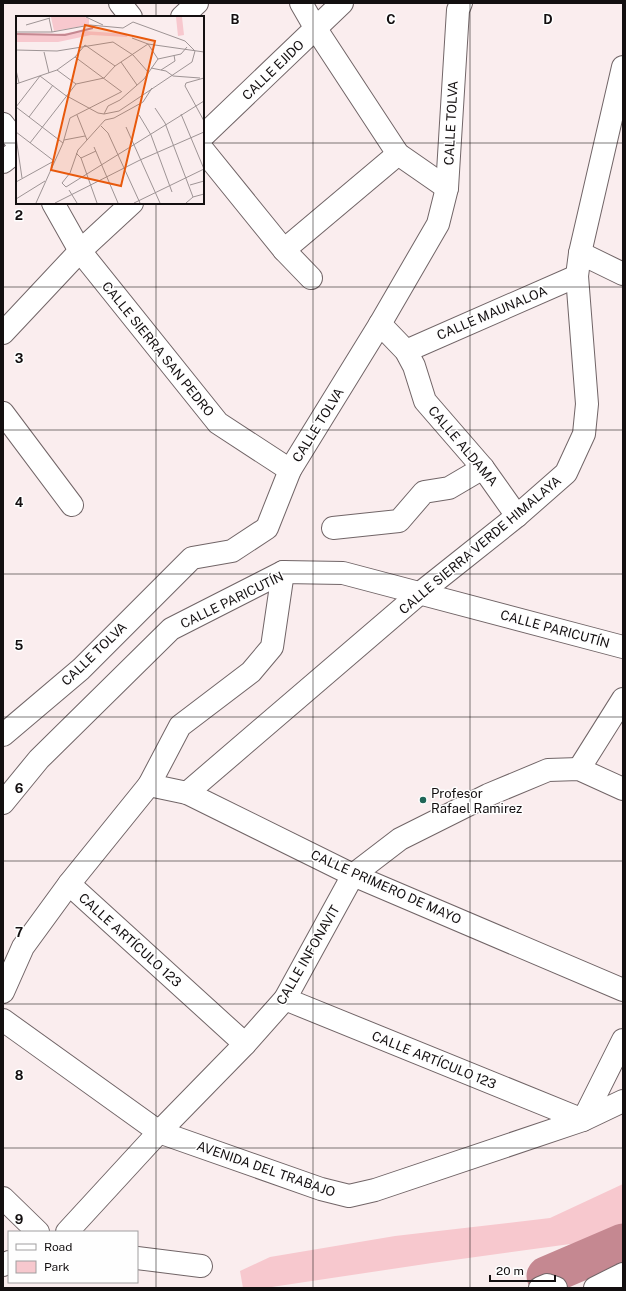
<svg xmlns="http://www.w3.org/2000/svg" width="626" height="1291" font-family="'Public Sans',sans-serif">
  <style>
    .green { fill: #f7c8ce }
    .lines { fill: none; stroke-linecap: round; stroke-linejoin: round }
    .river { stroke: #c58891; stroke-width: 39 }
    .street-casing { stroke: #716567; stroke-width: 24 }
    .street { stroke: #fff; stroke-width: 22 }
    .grid { fill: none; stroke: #130f10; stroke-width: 1; stroke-opacity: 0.55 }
    .poi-dot { fill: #1f6557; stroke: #fefefe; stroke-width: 1.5 }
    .labels { text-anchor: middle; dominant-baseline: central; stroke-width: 3; stroke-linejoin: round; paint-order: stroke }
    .street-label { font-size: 13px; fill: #130f10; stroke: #fefefe }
    .poi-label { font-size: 13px; fill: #130f10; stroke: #fefefe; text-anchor: start }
    .inset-river { fill: none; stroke: #c58891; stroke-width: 2 }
    .inset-road { fill: none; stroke: #9e9495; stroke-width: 1 }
    .view { fill: #e8590c; fill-opacity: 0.15; stroke: #e8590c; stroke-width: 2 }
    .inset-edge { fill: none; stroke: #130f10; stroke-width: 2 }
    .grid-label { font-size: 13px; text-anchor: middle; font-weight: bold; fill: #130f10; stroke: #fefefe; stroke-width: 3; stroke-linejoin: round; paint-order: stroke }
  </style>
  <rect width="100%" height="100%" fill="#faedee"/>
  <path class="green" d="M623,1184V1233L607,1239L432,1263L265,1288H243L240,1271L270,1257L395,1236L550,1218Z"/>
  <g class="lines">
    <path class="river" d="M546,1276L623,1243"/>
    <defs>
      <g id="street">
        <path d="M120,3L131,17"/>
        <path d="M301,3L316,29L398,154L447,188"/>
        <path d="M182,17L197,3"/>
        <path d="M3,124L17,142"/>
        <path d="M203,136L342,3"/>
        <path d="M203,150L284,250L311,278"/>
        <path d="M3,162L17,151"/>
        <path d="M53,203L80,251L218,423L290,470"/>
        <path d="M284,250L398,154"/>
        <path d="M580,253L623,274"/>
        <path d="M380,324L406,351L414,366L425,401L483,468L517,516"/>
        <path d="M3,333L80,251L132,203"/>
        <path d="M406,351L577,276"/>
        <path d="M3,413L72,505"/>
        <path d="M333,528L399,521L424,492L449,488L483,468"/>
        <path d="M3,735L81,669L192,558L232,551L267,528L290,470L380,324L438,224L447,188L458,10L461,3"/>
        <path d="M579,769L623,699"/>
        <path d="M149,785L187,793L353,875L623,990"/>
        <path d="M187,793L419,594L517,516L566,473L584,434L587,404L577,276L580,253L623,67"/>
        <path d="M3,803L39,759L171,629L283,572L343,573L623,647"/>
        <path d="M69,884L245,1044"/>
        <path d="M3,992L23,947L69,884L149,785L180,726L251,672L272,647L283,572"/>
        <path d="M285,999L583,1120L623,1040"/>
        <path d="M3,1020L159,1132L321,1189L349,1196L375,1190L583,1120L623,1101"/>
        <path d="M3,1198L38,1232"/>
        <path d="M67,1232L159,1132L245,1044L285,999L353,875L400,839L488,795L548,770L579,769L623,789"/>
        <path d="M137,1258L201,1266"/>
        <path d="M3,1265L9,1262"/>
        <path d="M540,1288L547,1285L556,1288"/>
        <path d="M595,1288L623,1274"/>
      </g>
    </defs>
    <use href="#street" class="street-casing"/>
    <use href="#street" class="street"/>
  </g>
  <path class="grid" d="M156,3V17M313,3V1288M470,3V1288M3,143H17M203,143H623M156,203V1288M3,287H623M3,430H623M3,574H623M3,717H623M3,861H623M3,1004H623M3,1148H623"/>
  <circle class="poi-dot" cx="423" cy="800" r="4"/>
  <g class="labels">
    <g class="street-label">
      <text transform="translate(273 70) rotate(-44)">CALLE EJIDO</text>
      <text transform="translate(451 123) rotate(-87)">CALLE TOLVA</text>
      <text transform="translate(492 313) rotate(-23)">CALLE MAUNALOA</text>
      <text transform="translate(158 349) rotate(51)">CALLE SIERRA SAN PEDRO</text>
      <text transform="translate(318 425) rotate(-58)">CALLE TOLVA</text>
      <text transform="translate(463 446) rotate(50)">CALLE ALDAMA</text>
      <text transform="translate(480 545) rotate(-40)">CALLE SIERRA VERDE HIMALAYA</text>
      <text transform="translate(232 600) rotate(-26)">CALLE PARICUTÍN</text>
      <text transform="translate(555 629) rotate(15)">CALLE PARICUTÍN</text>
      <text transform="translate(94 654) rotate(-44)">CALLE TOLVA</text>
      <text transform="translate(386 887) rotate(24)">CALLE PRIMERO DE MAYO</text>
      <text transform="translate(130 940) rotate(42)">CALLE ARTÍCULO 123</text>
      <text transform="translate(308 955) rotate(-60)">CALLE INFONAVIT</text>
      <text transform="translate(434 1060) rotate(22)">CALLE ARTÍCULO 123</text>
      <text transform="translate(266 1169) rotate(19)">AVENIDA DEL TRABAJO</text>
    </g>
    <g class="poi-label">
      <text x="431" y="793">Profesor<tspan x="431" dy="15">Rafael Ramirez</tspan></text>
    </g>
  </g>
  <g transform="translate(16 16)">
    <rect width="188" height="188" fill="#faedee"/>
    <path d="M35,1H69L73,3V9L38,15ZM160,1H166L168,19L162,20ZM69,15L112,18L111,21L75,19L42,26H0V17L42,18Z" fill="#f7c8ce"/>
    <path class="inset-river" d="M0,18L49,19L77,12"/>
    <path class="inset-road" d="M70,1L87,9M33,2L36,16M10,9L34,2M0,16H36L74,9L107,12L117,6L169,25L179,35M116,22L132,28L188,36M132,28L142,43M0,34L41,35L97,26L117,39L132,56M28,36L33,57M59,41L106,76M142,43L165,38L171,31M105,46L121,69M135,52L150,55L157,60M0,54L3,67M41,54L60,68M145,54L159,45L158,39M157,60L184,62M188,62L170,67L169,70L188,105M0,68L41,54L59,41L69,29L99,50M60,68L88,62L99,50L132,28M136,72L127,86L98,102L89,104L62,134L54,157L46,167L50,171L188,85M0,91L24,60L49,79L82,97L88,98L103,95L176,46L179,35M0,91L47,127M139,92L149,107L177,181M88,98L92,90L104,84L128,63L142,43M165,98L188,153M61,99L71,124M123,99L135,119L156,176M13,101L37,69M85,110L92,117L124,187M110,111L144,187M0,116L38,145L0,166M0,121L6,162M48,124L69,120M14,127L60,68M78,131L102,187M60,137L65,142L81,187M65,142L80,135M174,169L188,165M53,174L61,187M0,183L29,165M20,187L47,127L54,102L105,76M39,187L124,144L188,116M118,187L188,153M170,187L177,181L188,178"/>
    <path class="view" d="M69,9L139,25L105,170L35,154Z"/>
    <rect width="188" height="188" class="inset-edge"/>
  </g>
  <g class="grid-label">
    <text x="235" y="24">B</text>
    <text x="391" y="24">C</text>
    <text x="548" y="24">D</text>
    <text x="19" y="220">2</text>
    <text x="19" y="363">3</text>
    <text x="19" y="507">4</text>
    <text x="19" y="650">5</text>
    <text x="19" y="793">6</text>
    <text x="19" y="937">7</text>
    <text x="19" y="1080">8</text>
    <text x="19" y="1224">9</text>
  </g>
  <rect width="626" height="1291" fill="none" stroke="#130f10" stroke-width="8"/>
  <rect x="8" y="1231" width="130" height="52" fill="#fefefe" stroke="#a09e9f"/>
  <rect x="16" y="1244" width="20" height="6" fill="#ffffff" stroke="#a09e9f"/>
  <text x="44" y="1251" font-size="12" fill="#130f10">Road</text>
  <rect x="16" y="1261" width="20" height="12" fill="#f7c8ce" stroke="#a09e9f"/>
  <text x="44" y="1271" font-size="12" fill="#130f10">Park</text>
  <path d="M490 1275v6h65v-6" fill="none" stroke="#130f10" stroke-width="2"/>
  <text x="496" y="1275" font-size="12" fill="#130f10" stroke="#fefefe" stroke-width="3" paint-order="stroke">20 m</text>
</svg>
